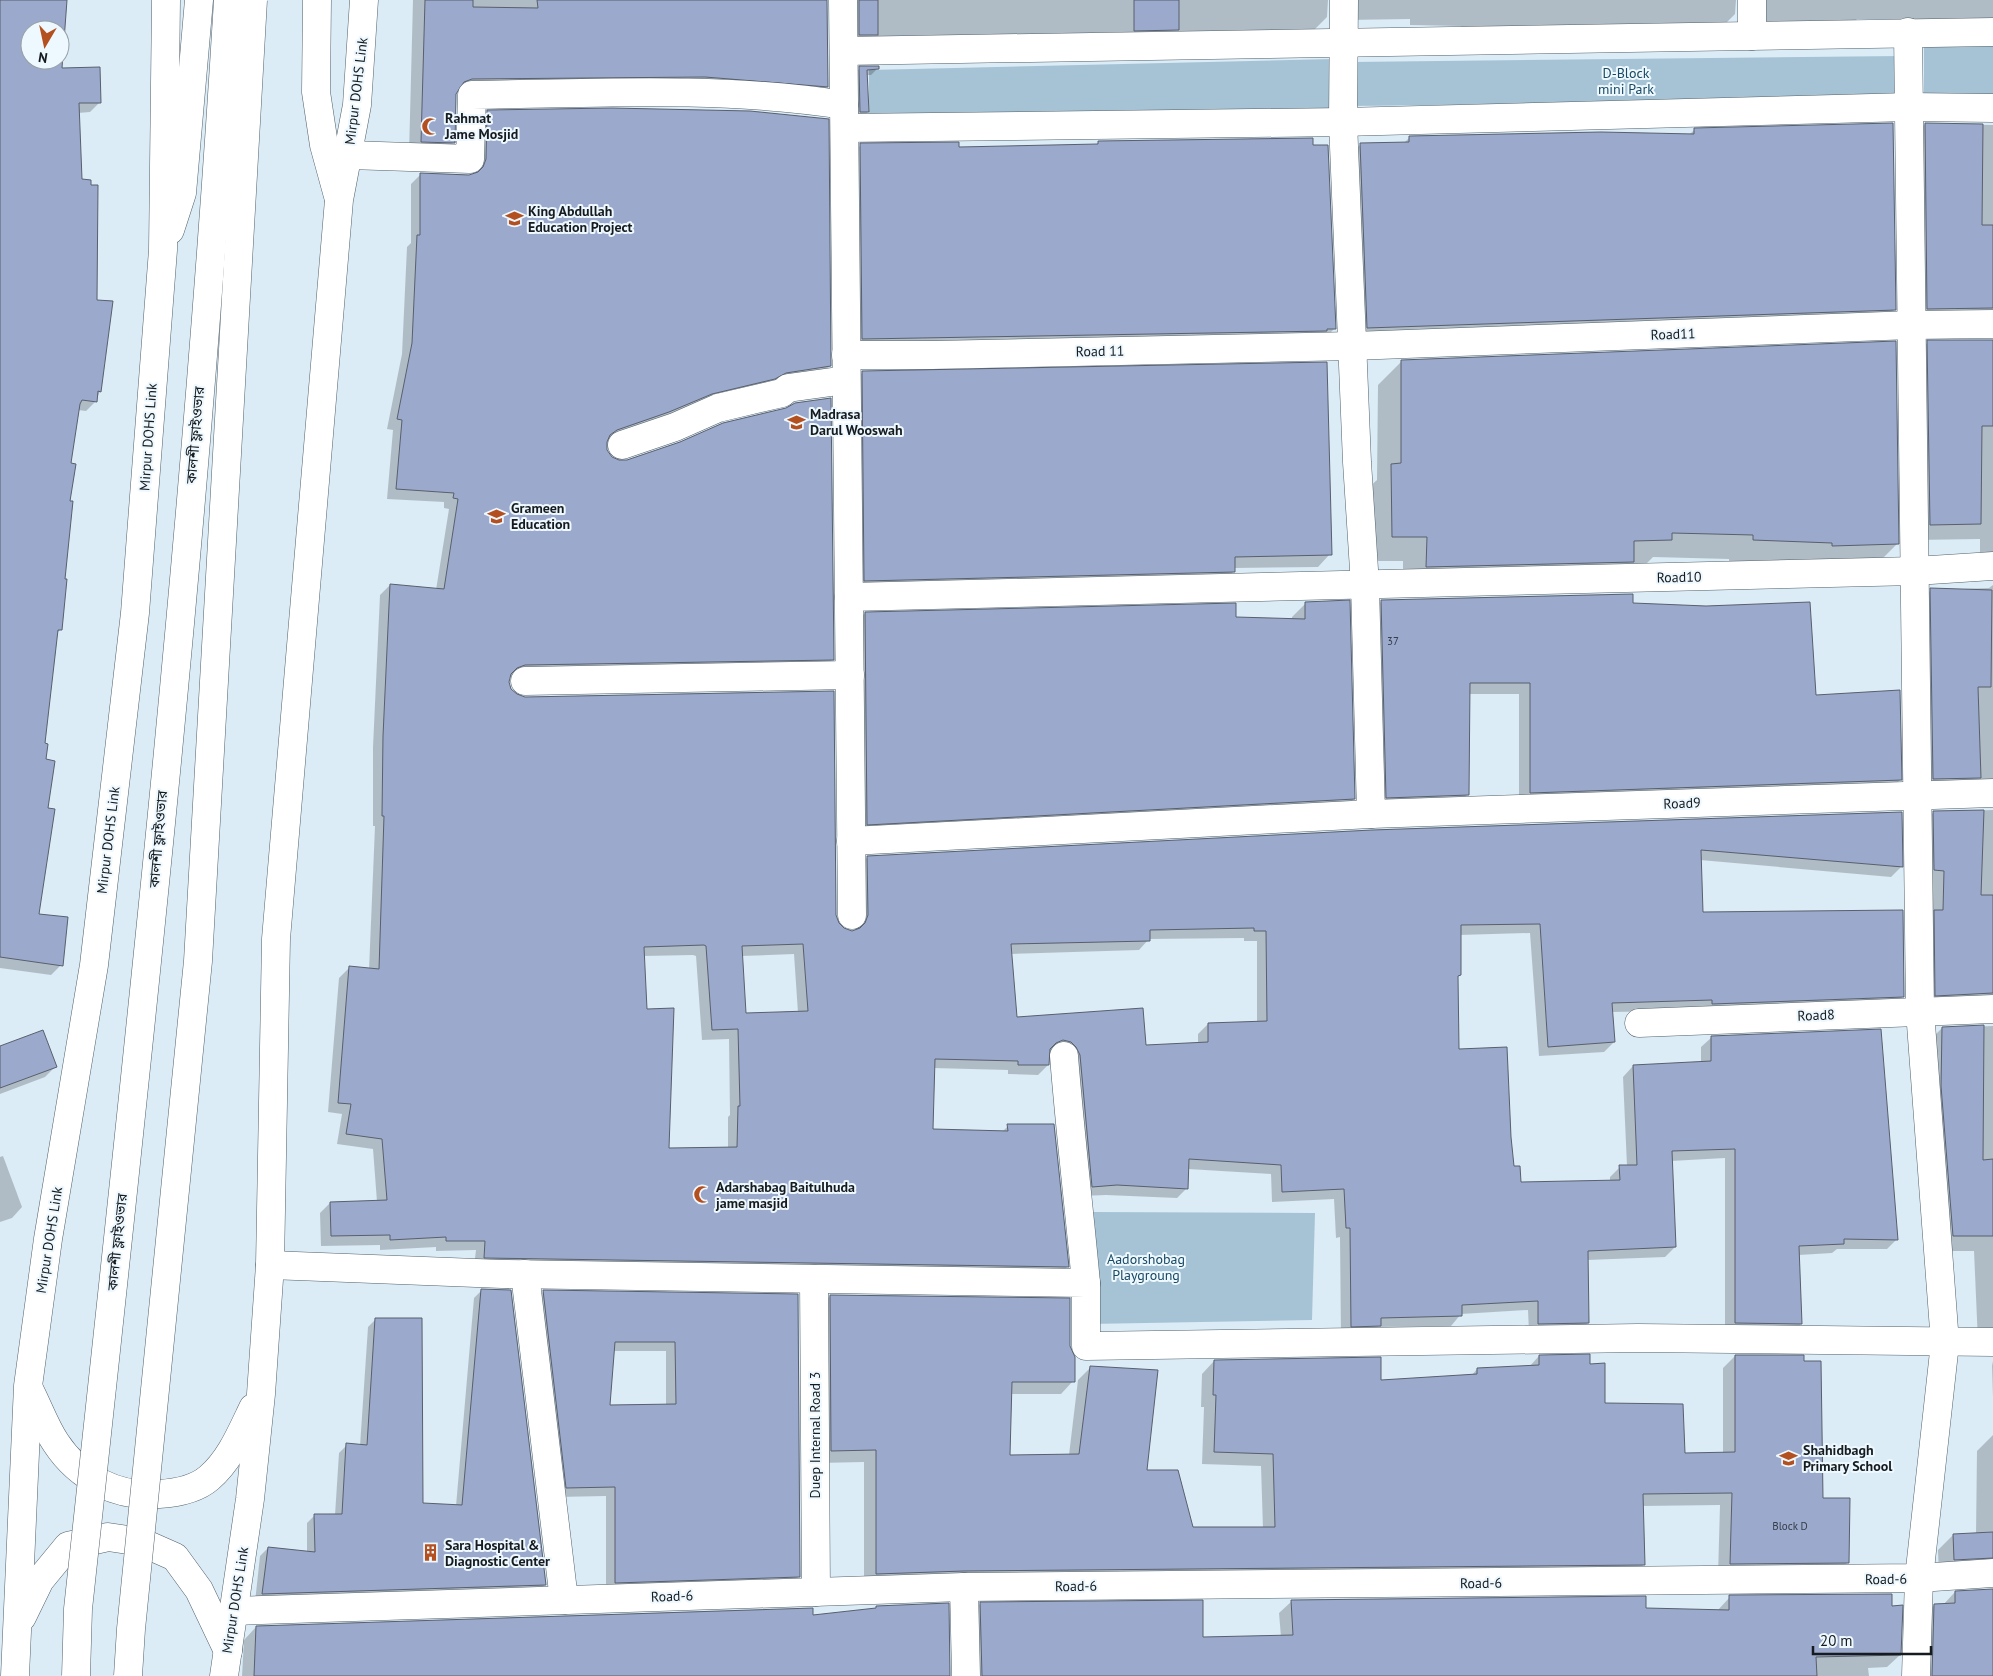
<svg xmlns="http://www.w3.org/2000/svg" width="1993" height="1676" font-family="'PT Sans','Noto Sans Bengali',sans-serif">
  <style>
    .green { fill: #a6c3d5 }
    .shadow { fill: #0003; fill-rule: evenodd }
    .building { fill: #9ba9cc; stroke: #595f6d; fill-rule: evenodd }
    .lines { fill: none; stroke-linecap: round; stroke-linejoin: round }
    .minor-casing { stroke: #52616a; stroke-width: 29 }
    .major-casing { stroke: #52616a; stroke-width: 29 }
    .minor { stroke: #fff; stroke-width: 28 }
    .major { stroke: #fff; stroke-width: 28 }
    .major-bridge-casing { stroke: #52616a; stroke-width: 29; stroke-linecap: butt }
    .major-bridge { stroke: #fff; stroke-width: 28 }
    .labels { text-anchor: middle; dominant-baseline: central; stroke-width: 4; stroke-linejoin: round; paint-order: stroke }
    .number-label { font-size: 11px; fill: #363e4a }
    .park-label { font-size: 14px; fill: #184962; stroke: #eef8ff }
    .street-label { font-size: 14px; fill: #151b1f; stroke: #eef8ff }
    .poi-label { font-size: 14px; font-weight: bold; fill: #151b1f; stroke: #eef8ff; text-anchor: start }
  </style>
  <rect width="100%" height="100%" fill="#dbecf7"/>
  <g class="green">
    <path d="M1993,42V106H1924V43Z"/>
    <path d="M1901,56V100L1351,106L1352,62Z"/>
    <path d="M1333,59V111L869,118V70Z"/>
    <path d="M1091,1212L1315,1213L1312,1320L1089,1324Z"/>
  </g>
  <g class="shadow">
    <path d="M0,0H66L60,69L100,102L90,112L78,113L81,180L96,301L100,391L96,401L86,411L78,410L69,465L61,629L57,633L44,744L46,809L37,915L61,965L51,975L0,968ZM30,30H60V60H30Z"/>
    <path d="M413,0H826L827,87L815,99L692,89L458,91L455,94L454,142L441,155L409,154Z"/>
    <path d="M840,0H1328L1327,17L1314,30L1122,43V32L872,40L847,47Z"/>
    <path d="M1340,0H1736L1735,14L1723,26L1461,29V26L1410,25V19L1347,20Z"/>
    <path d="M1748,0H1993V19H1857L1848,28L1757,32Z"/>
    <path d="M860,68L877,69L871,75H866L868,112L862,118H854V74Z"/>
    <path d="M704,110L827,120L830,366L819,376L658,422L607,440L606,451L611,458L833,659L822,669L514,675L510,676L508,682L510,689L516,696L835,915L838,924L844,930L852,932L856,931L857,867L868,857L1901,813V867L1891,877L1700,860L1702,913L1903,996L1893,1007L1612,1012L1614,1042L1604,1052L1539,1056L1530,933L1459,935L1460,975L1457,977V1050L1510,1137L1513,1168L1520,1184L1610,1181V1177L1620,1167L1627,1166L1623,1077L1633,1066L1701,1063V1047L1712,1037L1897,1239L1887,1249H1837L1832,1253L1799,1255L1801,1324L1791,1334L1725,1333V1158L1671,1161L1675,1247L1665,1257L1587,1260L1588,1323L1578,1333H1529L1528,1310L1461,1314L1451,1326L1378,1327L1369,1336H1341L1340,1237L1336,1238L1334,1199L1272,1202L1271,1174L1188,1169L1187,1188L1177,1198L1106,1195L1082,1196L1052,1050L1049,1051L1048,1065L1038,1075L1008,1074V1070L933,1068L931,1130L1002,1132L1008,1126L1067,1267L1057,1277L474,1267L476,1250L436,1251V1247L380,1250V1245L321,1246L320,1213L330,1203L377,1202L373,1149L337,1144L342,1114L328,1112L339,978L350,967L369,970L375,826H373V747L380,595L390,585L436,590L449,509L444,508V502L387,499L393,430L387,429L402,354L407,247L411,243V184L421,174L475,175L477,122L488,112ZM1244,938V941H1257V1023L1208,1024L1198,1034V1044L1144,1046L1015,1018L1011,954L1139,950L1149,939ZM794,954L798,1013L745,1014L741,956ZM693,955L696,956L702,1040L729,1039L730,1115L728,1117V1148L668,1149L646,1010L643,956Z"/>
    <path d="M1925,124L1993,125V338L1991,331L1912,324L1910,139Z"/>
    <path d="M1694,130L1895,309L1882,322L1355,341L1347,157L1360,145L1404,143L1410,137L1689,135Z"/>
    <path d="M1099,142L1335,328L1322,341L849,352L847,158L861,145L958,149L1096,145Z"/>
    <path d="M1993,341V580L1980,566V539L1915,540L1913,357L1928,342Z"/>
    <path d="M1402,361L1897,544L1873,568L1729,564V559L1653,557L1646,564L1403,591V561H1368L1367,489L1377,480L1378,385Z"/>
    <path d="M863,372L1330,554L1318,567L1234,568V571L1222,584L853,593L851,384Z"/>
    <path d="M1993,585V806L1918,794L1916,605L1931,590L1989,588Z"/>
    <path d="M1382,601L1815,696L1900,780L1889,792L1519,804V694H1468L1467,795L1456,806L1375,809L1370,612Z"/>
    <path d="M1306,603L1354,799L1340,813L853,838L851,628L865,613L1292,620V617Z"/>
    <path d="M1993,810V1022L1921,1010L1918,827L1934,812Z"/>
    <path d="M1993,1026V1355L1978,1342L1974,1251H1938L1927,1043L1942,1028Z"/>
    <path d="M0,1048L55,1067L45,1077L0,1094Z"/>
    <path d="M3,1156L22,1207L12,1218L0,1222V1157Z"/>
    <path d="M482,1290L545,1585L537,1592L255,1602L260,1556L268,1548L307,1552V1523L315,1515H335L339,1453L347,1445L360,1446L368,1327L376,1319L421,1504L456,1506L474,1298Z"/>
    <path d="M543,1292L797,1295L799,1576L789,1586L606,1592V1496L557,1497L534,1301ZM613,1351H666V1405L608,1406Z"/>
    <path d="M830,1296L1069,1346L1073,1381L1061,1394H1010L1008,1456L1069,1455L1078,1380L1090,1368L1146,1471L1192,1529H1263L1261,1466L1202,1464L1204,1407H1201L1202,1374L1214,1361L1380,1381L1472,1375L1477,1369L1529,1367L1539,1356L1588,1365L1604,1404L1684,1454L1723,1453V1368L1735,1356L1822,1500L1847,1563L1835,1575L1718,1576L1720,1505L1642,1506L1644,1564L1632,1577L864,1586V1462L819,1463L818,1308Z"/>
    <path d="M1993,1361V1397L1992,1366Z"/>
    <path d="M1993,1435V1586L1939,1575L1938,1550L1953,1535L1976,1534L1977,1451Z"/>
    <path d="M1993,1590V1676H1918L1919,1621L1934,1605H1943L1955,1592Z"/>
    <path d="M1730,1597L1891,1607L1900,1655L1887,1667L1868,1668L1869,1676H969L968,1616L980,1604L1201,1638L1281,1637L1279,1613L1292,1601L1717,1611Z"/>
    <path d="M877,1607L949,1676H242L244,1640L256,1627L811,1617L874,1610Z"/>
  </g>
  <g class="building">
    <path d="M0,0H67L62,68L100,67L101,103H79L82,179L91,180V185H98L97,300L113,301L101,392L98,391L97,402L82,400L80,404L71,463L76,464L70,501H73L65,579H67L62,630H58L45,743L48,744L46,759L55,761L48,808L55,809L39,914L68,917L63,966L0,957ZM30,30H60V60H30Z"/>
    <path d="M425,0H473V7L538,8L537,0H827L828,87L705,77L472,79L464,82L456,94L455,143L421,142Z"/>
    <rect x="859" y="0" width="19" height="35"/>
    <path d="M1134,0H1179V30L1134,31Z"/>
    <path d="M859,66H879V69L867,70L869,112H860Z"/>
    <path d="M612,108L750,111L829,119L831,366L786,373L775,379L712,394L669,412L617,430L610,435L607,442V450L612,457L619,460H627L680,442L723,423L786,408L795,403L831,398L834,660L525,665L517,668L511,674L509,682L511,689L517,694L525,697L834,691L836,915L839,923L844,928L852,931L860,928L865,923L868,915L867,856L1372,830L1902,812L1903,867L1701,850L1703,912L1903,910L1904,997L1712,1004V1000L1612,1003L1615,1042L1548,1047L1540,924L1461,925V975L1458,976L1459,1049L1507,1047L1511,1137L1514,1166H1520L1521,1182L1620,1180L1619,1165H1637L1633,1065L1711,1061V1036L1881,1029L1898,1240L1844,1239V1244L1799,1246L1802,1324L1735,1323V1149L1672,1151L1676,1247L1588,1251L1589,1323L1538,1324V1301L1462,1305V1316L1381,1318V1326L1351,1327L1350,1228H1346L1344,1189L1282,1192L1281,1165L1189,1159L1188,1189L1117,1185L1092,1187L1080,1055L1076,1047L1071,1042L1063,1040L1056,1043L1050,1049L1049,1065H1018V1061L935,1059L933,1129L1008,1131L1007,1124H1054L1069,1267L484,1258L485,1241H446V1237L390,1240V1235L331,1236L330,1202L387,1200L382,1139L346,1134L351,1104L338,1103L349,966L379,969L384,816H382L383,736L390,584L444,589L458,499L453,498L454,493L396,489L402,420L397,419L412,343L417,235H420V173L469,175L478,172L483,167L486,159L487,110ZM1254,928V931H1266L1267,1021L1208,1023V1042L1146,1045L1143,1008L1017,1017L1011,944L1150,941V930ZM803,944L808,1011L746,1013L742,946ZM704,945L706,946L712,1030L738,1029L740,1106H738L737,1147L669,1148L674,1008L647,1009L644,947Z"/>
    <path d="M1893,123L1896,310L1367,328L1360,143L1409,142V136L1601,132L1694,134V128Z"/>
    <path d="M1925,123L1983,124L1982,225H1993V308L1927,309Z"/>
    <path d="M1313,138V145H1328L1336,329H1327V331L862,339L860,143L959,142V147L1098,144V141Z"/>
    <path d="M1927,340H1993V426H1982L1981,524L1930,525Z"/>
    <path d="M1896,341L1899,544L1832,546V543L1753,540V535L1672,533V540L1634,541V562L1426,567L1427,537H1392L1391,464L1401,463V360Z"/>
    <path d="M1327,362L1332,555L1235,557V572L864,581L862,371Z"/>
    <path d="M1930,588L1992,590L1991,687H1978L1981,778L1933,779Z"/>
    <path d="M1633,594V603L1706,606L1810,602L1816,695L1900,690L1902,780L1530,793V683H1470L1469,795L1386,798L1381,600Z"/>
    <path d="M1350,600L1355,799L867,825L865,612L1236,603V617L1305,619V602Z"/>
    <path d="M1984,810L1981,895H1993V993L1935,996L1934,910H1943L1944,871L1934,870L1933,811Z"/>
    <path d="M1984,1025L1983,1160L1993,1159V1236H1953L1941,1086L1942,1027Z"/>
    <path d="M43,1030L57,1067L0,1088V1046Z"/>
    <path d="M481,1289L511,1290L546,1585L262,1594L268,1547L315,1552L314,1514H342L346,1443L367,1445L375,1318H422L423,1503L462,1505Z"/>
    <path d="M543,1290L798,1294L800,1577L615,1583V1487L566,1488ZM615,1342H675L676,1404L610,1405Z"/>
    <path d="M830,1295L1070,1298V1346L1075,1357V1382H1012L1010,1455L1079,1454L1090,1366L1158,1370L1147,1470H1178L1193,1527H1275L1273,1454L1214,1452L1216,1395H1213L1214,1360L1381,1357V1380L1477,1374V1368L1539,1365V1355L1590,1354V1364L1605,1363V1403L1683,1404L1685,1453L1735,1452V1355H1804V1361H1821L1823,1498H1850L1849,1563L1730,1564L1732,1493L1643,1494L1645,1565L964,1571L876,1574V1450L831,1451Z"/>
    <path d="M1993,1532V1558L1954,1560L1953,1534Z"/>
    <path d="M1993,1589V1676H1932L1934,1604L1955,1603V1591Z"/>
    <path d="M1892,1594V1606L1903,1605L1901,1655L1816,1657L1817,1676H982L980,1602L1203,1600V1637L1293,1635L1291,1600L1646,1596V1608L1729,1610V1595Z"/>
    <path d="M949,1603L950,1676H254L256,1626L813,1608V1615L876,1608V1606Z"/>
  </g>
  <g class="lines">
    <defs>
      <g id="minor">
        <path d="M843,0L852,915"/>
        <path d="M1344,0L1343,122L1357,462L1365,585L1371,814"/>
        <path d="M1752,0V36"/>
        <path d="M1908,32L1920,1011L1945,1343L1919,1578L1916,1676"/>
        <path d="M844,51L1993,32"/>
        <path d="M845,128L1343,122L1909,107L1993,108"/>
        <path d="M349,155L470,159L472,95C596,93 721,86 844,105"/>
        <path d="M846,355H932L1353,346L1912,325L1993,324"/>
        <path d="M622,445L675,427L718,408L782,393L788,388L846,380"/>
        <path d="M849,597L1915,571L1993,566"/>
        <path d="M525,681L850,675"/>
        <path d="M851,841L1371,814L1993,793"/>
        <path d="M1639,1023L1993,1009"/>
        <path d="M1064,1056C1070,1132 1079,1207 1086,1283"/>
        <path d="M270,1265L502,1274L1086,1283V1346L1638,1338L1993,1342"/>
        <path d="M525,1274L564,1600"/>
        <path d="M814,1279L816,1592"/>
        <path d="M964,1587L966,1676"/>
        <path d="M234,1611L964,1587L1919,1578L1993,1573"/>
      </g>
      <g id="major">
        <path d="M317,0L316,92L324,145L338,196"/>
        <path d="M170,230L182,193L199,0"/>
        <path d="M29,1389C38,1406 45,1427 56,1443C79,1478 118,1498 159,1494C176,1493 195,1490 209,1478C230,1460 241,1433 253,1408"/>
        <path d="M22,1617L40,1580L68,1546L108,1537L141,1542L175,1557L199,1590L228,1651"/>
        <path d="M15,1676L28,1386L48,1239L94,965L135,613L163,250L166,0"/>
        <path d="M224,1676L250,1499L261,1394L270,1265L276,939L339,200L357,105L364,0"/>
      </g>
    </defs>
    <use href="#minor" class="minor-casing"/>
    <use href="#major" class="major-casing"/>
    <use href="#minor" class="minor"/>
    <use href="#major" class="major"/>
    <defs>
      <g id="major-bridge">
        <path d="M76,1676L78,1609C136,1074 196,538 228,0"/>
        <path d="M128,1676L131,1629L198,961L253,0"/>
      </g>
    </defs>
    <use href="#major-bridge" class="major-bridge-casing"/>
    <use href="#major-bridge" class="major-bridge"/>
  </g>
  <defs>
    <symbol id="mosque-bare" viewBox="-9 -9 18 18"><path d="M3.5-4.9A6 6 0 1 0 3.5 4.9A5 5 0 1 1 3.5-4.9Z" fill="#b44f1f" stroke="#eef8ff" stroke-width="2.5" paint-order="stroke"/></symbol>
    <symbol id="school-bare" viewBox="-9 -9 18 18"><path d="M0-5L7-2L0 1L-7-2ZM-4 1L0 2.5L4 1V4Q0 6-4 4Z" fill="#b44f1f" stroke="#eef8ff" stroke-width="2.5" paint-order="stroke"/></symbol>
    <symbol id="building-bare" viewBox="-9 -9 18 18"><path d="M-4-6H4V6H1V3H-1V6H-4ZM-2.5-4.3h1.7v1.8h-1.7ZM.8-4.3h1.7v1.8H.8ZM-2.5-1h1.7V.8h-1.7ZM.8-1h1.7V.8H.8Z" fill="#b44f1f" stroke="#eef8ff" stroke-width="2.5" paint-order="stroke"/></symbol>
  </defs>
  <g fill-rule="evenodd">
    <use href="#mosque-bare" x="418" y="114" width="25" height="25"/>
    <use href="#school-bare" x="502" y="206" width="25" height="25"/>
    <use href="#school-bare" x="784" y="410" width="25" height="25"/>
    <use href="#school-bare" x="484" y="504" width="25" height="25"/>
    <use href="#mosque-bare" x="690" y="1182" width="25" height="25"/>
    <use href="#school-bare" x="1776" y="1446" width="25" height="25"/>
    <use href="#building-bare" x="418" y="1540" width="25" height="25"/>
  </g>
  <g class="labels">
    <g class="number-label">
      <text x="1393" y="641">37</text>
      <text x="1790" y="1526">Block D</text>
    </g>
    <g class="park-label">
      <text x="1626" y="73">D-Block<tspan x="1626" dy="16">mini Park</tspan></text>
      <text x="1146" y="1259">Aadorshobag<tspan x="1146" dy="16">Playgroung</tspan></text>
    </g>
    <g class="street-label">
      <text transform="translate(356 91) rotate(-83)">Mirpur DOHS Link</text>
      <text transform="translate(1673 334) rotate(-2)">Road11</text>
      <text transform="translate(1100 351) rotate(-1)">Road 11</text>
      <text transform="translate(195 435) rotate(-85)">কালশী ফ্লাইওভার</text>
      <text transform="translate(148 437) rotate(-86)">Mirpur DOHS Link</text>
      <text transform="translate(1679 577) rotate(-1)">Road10</text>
      <text transform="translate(1682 803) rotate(-2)">Road9</text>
      <text transform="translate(158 839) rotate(-85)">কালশী ফ্লাইওভার</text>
      <text transform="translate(108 840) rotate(-83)">Mirpur DOHS Link</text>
      <text transform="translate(1816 1015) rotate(-2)">Road8</text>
      <text transform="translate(49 1240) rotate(-81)">Mirpur DOHS Link</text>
      <text transform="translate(117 1242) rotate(-84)">কালশী ফ্লাইওভার</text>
      <text transform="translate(815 1435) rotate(-90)">Duep Internal Road 3</text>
      <text transform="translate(1886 1579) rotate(-1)">Road-6</text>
      <text transform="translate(1481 1583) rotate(-1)">Road-6</text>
      <text transform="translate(1076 1586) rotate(-1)">Road-6</text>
      <text transform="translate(672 1596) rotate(-2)">Road-6</text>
      <text transform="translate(235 1600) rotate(-81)">Mirpur DOHS Link</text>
    </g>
    <g class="poi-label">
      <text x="445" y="118">Rahmat<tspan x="445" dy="16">Jame Mosjid</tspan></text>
      <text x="528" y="211">King Abdullah<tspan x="528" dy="16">Education Project</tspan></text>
      <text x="810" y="414">Madrasa<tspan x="810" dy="16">Darul Wooswah</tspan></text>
      <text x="511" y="508">Grameen<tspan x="511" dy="16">Education</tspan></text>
      <text x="716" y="1187">Adarshabag Baitulhuda<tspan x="716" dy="16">jame masjid</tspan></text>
      <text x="1803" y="1450">Shahidbagh<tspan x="1803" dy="16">Primary School</tspan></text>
      <text x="445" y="1545">Sara Hospital &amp;<tspan x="445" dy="16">Diagnostic Center</tspan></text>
    </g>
  </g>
  <g transform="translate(45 45) rotate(189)"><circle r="24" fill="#eef8ff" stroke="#97a0a5"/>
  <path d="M0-4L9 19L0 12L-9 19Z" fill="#b44f1f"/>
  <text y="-8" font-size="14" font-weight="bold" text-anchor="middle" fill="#151b1f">N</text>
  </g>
  <path d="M1813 1646v8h118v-8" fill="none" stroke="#151b1f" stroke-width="2.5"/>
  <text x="1820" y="1646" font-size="15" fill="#151b1f" stroke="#eef8ff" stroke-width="4" paint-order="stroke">20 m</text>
</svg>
